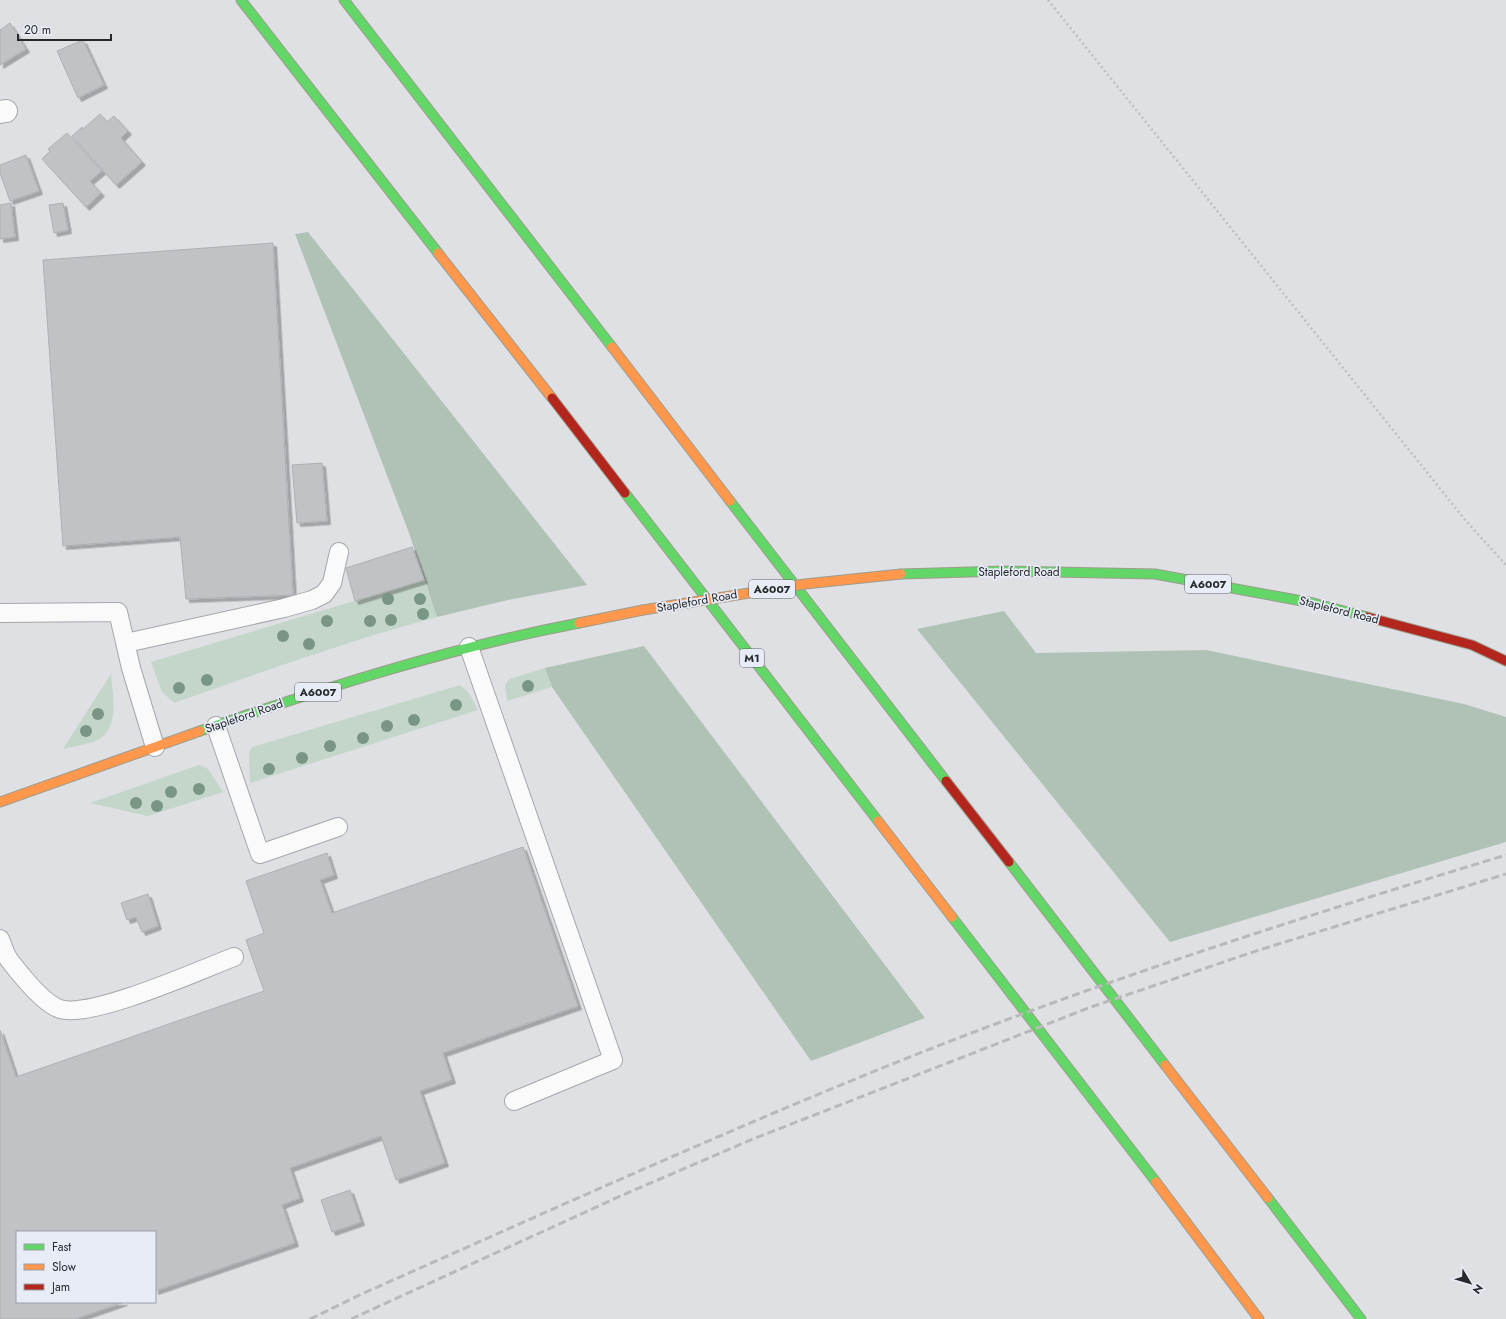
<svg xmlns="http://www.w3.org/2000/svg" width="1506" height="1319" font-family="Jost,sans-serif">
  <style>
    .green { fill: #c4d6ca }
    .forest { fill: #b0c2b6 }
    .building { fill: #c1c2c6; stroke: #aeb0b4; filter: url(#shadow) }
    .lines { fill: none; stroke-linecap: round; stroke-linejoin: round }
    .lane-casing { stroke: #a5a7aa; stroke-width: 20 }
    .street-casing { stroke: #a5a7aa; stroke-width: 24 }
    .fast-casing { stroke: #9d9c8d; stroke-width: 11 }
    .slow-casing { stroke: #9d9c8d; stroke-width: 11 }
    .jam-casing { stroke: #9d9c8d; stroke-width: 11 }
    .path { stroke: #bebfc0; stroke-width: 2.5; stroke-dasharray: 2 3; stroke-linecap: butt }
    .lane { stroke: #fafafb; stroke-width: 18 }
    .street { stroke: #fafafb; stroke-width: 22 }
    .fast { stroke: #63d668; stroke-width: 9 }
    .slow { stroke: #ff974d; stroke-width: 9 }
    .jam { stroke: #b3261e; stroke-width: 9 }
    .rail { stroke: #b9b9ba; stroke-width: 3; stroke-dasharray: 8 4; stroke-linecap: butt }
    .slow-bridge-casing { stroke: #9d9c8d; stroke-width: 11; stroke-linecap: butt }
    .slow-bridge { stroke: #ff974d; stroke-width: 9 }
    .tree { fill: #799584 }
    .labels { text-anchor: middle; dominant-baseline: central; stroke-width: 3.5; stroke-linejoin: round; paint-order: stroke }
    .shield { fill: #e7ecf6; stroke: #606368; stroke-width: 1 }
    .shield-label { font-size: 11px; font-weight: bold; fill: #26282b }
    .street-label { font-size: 12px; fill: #26282b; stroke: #e7ecf6 }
  </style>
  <defs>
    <filter id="shadow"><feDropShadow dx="3.5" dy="3.5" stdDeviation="0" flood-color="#0004"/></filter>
  </defs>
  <rect width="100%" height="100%" fill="#dee0e4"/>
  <g class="green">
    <path d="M424,580L437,617C348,641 262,672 174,703L162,692L151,662Z"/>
    <path d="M545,668L552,687L507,701L505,685L509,679Z"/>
    <path d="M111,674C113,697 121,732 93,742C83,745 72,747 63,749Z"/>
    <path d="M460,685L469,693L478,710L250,783L249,753L252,747Z"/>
    <path d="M199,765L208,769L223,792L148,816L90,803Z"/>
  </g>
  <g class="forest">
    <path d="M308,232L587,585L508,600L437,617L409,533L295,234Z"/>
    <path d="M1004,611L1036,653L1206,650L1464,704L1506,717V842L1170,942L917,629Z"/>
    <path d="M644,646L925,1018L811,1061L552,687L545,668Z"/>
  </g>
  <g class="building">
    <path d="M10,23L26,49L0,65V30Z"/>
    <path d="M83,40L104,85L78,98L57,51Z"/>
    <path d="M100,114L107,122L114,116L128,131L121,138L142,162L116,185L72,136L82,127L83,129Z"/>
    <path d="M67,133L102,171L90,181L101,193L86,207L42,159L50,151L48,149Z"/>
    <path d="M26,155L39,191L10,201L0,173V165Z"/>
    <path d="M11,203L15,237L0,239V205Z"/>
    <path d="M63,203L68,230L54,233L49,205Z"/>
    <path d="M273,243L293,595L186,599L180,537L63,546L43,260Z"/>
    <path d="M322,463L327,521L297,523L292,465Z"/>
    <path d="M412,547L424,580L355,601L346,568Z"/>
    <path d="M523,847L578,1006L443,1053L452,1080L420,1091L445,1163L396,1180L381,1136L290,1168L300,1198L282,1205L295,1243L155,1291V1232H17V1302H124L75,1319H0V1030L16,1077L264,991L246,940L264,933L246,881L327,853L334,875L320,880L332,913Z"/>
    <path d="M148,894L158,926L142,932L136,917L127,920L121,903Z"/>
    <path d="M350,1190L361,1222L332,1232L321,1200Z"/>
  </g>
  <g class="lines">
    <defs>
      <g id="lane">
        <path d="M0,613L118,612L131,668L155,747"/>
        <path d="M126,643L284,608L312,600L324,594L332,583L339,552"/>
        <path d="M469,647L613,1060L514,1101"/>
        <path d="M216,726L260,854L338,827"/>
        <path d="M0,939C3,946 5,955 10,961C20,974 44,1004 60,1009C91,1019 200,970 234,957"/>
      </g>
      <path id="street" d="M0,112L6,111"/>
      <g id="fast">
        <path d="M241,0L438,253"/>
        <path d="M344,0L612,347"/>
        <path d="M625,493L878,821"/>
        <path d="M730,501L946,781"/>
        <path d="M901,574L1004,571L1155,574L1313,603L1367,617"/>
        <path d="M200,731C324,688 449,648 579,623"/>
        <path d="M1009,862L1165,1065"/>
        <path d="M952,917L1156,1182"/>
        <path d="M1268,1198L1361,1319"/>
      </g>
      <g id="slow">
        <path d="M438,253L552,398"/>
        <path d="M612,347L730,501"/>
        <path d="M579,623L643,610"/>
        <path d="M0,802L200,731"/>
        <path d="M878,821L952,917"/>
        <path d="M1165,1065L1268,1198"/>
        <path d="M1156,1182L1259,1319"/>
      </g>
      <g id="jam">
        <path d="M552,398L625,493"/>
        <path d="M1367,617L1472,645L1506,661"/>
        <path d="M946,781L1009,862"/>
      </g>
    </defs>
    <use href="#lane" class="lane-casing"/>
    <use href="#street" class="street-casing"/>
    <use href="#fast" class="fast-casing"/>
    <use href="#slow" class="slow-casing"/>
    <use href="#jam" class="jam-casing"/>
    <path class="path" d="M1048,0L1466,521L1506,565"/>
    <use href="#lane" class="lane"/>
    <use href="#street" class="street"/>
    <use href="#fast" class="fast"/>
    <use href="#slow" class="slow"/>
    <use href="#jam" class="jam"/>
    <g class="rail">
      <path d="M310,1319L366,1292C554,1209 740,1124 930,1049C1119,975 1312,914 1506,855"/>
      <path d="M351,1319L625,1194L753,1139L1091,1007L1259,950L1506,874"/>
    </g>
    <defs>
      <path id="slow-bridge" d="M643,610L805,584L901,574"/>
    </defs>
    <use href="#slow-bridge" class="slow-bridge-casing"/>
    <use href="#slow-bridge" class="slow-bridge"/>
  </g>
  <g class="tree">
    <circle cx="388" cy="599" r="6"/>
    <circle cx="420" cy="599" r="6"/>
    <circle cx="423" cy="614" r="6"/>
    <circle cx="391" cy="620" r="6"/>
    <circle cx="327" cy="621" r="6"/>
    <circle cx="370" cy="621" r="6"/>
    <circle cx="283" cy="636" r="6"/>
    <circle cx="309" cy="644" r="6"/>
    <circle cx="207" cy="680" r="6"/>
    <circle cx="528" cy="686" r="6"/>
    <circle cx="179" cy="688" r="6"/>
    <circle cx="456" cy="705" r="6"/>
    <circle cx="98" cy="714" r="6"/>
    <circle cx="414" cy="720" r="6"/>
    <circle cx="387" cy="726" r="6"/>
    <circle cx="86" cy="731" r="6"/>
    <circle cx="363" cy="738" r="6"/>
    <circle cx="330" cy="746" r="6"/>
    <circle cx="302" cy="758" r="6"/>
    <circle cx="269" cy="769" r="6"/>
    <circle cx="199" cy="789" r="6"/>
    <circle cx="171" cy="792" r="6"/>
    <circle cx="136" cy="803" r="6"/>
    <circle cx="157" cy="806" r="6"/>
  </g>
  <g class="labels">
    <g class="shield">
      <rect x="1185" y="575" width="46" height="18" rx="3"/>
      <rect x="749" y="580" width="46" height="18" rx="3"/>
      <rect x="740" y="649" width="24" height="18" rx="3"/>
      <rect x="295" y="683" width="46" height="18" rx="3"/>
    </g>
    <g class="shield-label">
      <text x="1208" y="584">A6007</text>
      <text x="772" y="589">A6007</text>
      <text x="752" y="658">M1</text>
      <text x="318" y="692">A6007</text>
    </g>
    <g class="street-label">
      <text x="1019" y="572">Stapleford Road</text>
      <text transform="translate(697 601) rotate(-10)">Stapleford Road</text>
      <text transform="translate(1339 610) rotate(14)">Stapleford Road</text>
      <text transform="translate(244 716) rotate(-19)">Stapleford Road</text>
    </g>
  </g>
  <rect x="16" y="1231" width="140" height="72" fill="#e7ecf6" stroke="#9a9ea5"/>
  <rect x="24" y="1244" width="20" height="6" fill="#63d668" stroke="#9a9ea5"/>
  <text x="52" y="1251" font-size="12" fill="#26282b">Fast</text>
  <rect x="24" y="1264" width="20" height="6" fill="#ff974d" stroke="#9a9ea5"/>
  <text x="52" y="1271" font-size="12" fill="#26282b">Slow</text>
  <rect x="24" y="1284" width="20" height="6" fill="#b3261e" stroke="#9a9ea5"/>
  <text x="52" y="1291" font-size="12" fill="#26282b">Jam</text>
  <g transform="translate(1470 1283) rotate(128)" stroke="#e7ecf6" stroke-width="3" paint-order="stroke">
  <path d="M0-3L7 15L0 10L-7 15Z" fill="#26282b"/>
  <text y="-6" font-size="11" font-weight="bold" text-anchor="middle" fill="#26282b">N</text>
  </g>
  <path d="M18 34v6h93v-6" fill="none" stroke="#26282b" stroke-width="2"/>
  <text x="24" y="34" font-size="12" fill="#26282b" stroke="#e7ecf6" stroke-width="3" paint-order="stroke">20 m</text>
</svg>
